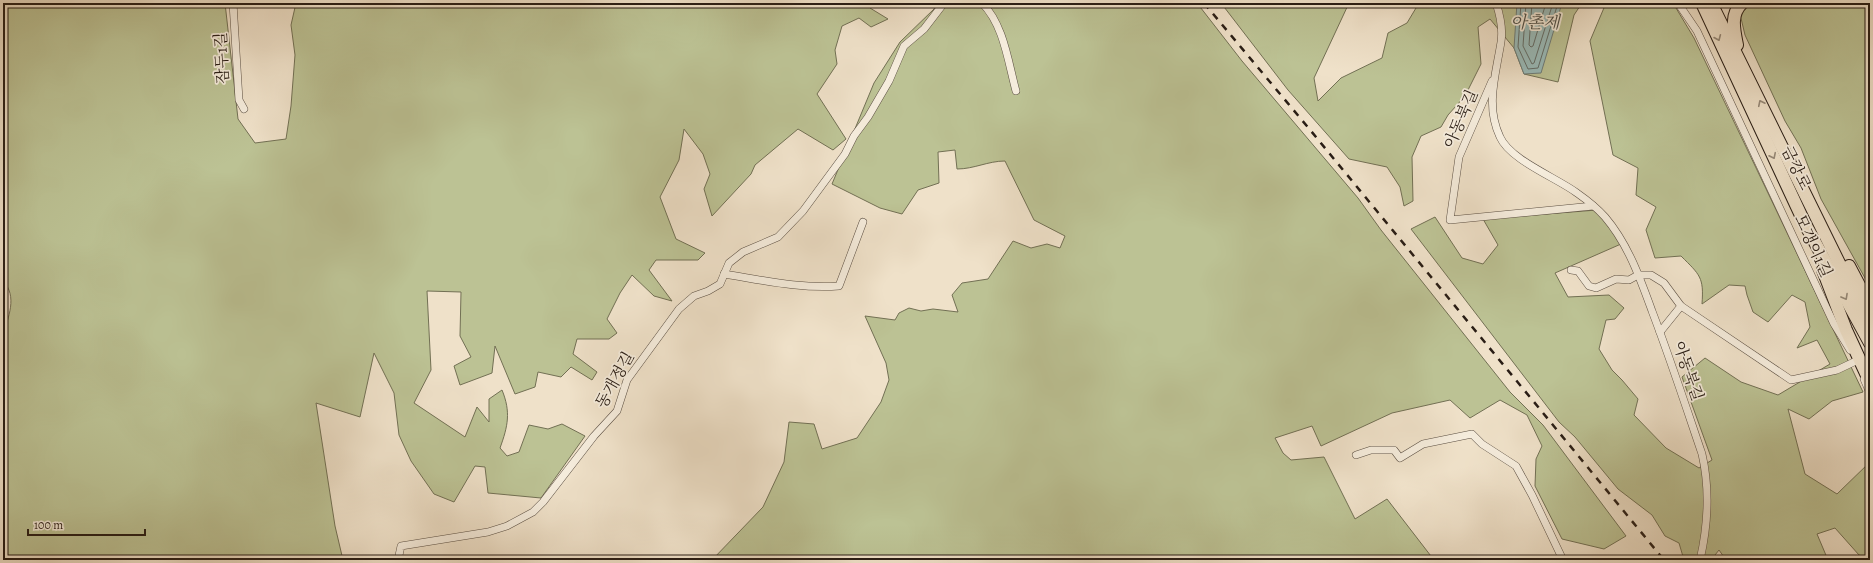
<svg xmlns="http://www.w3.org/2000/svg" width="1873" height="563" font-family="Alegreya,'Noto Serif KR',serif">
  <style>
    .green { fill: #bcc294; stroke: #727054 }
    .water { fill: #9abcbb; stroke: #6d7c79 }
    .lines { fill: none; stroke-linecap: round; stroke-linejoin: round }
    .shore { stroke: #626c68; stroke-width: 1 }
    .street-casing { stroke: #5a4e42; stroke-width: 8 }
    .highway-casing { stroke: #291d15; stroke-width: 14 }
    .street { stroke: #f5ecdc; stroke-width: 7 }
    .highway { stroke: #efe1c9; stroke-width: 12 }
    .rail { stroke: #291d15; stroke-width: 2.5; stroke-dasharray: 7 7; stroke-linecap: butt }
    .oneway { stroke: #968978 }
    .labels { text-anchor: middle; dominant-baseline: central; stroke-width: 3.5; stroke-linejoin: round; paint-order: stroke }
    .street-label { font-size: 16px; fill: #291d15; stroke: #f5ecdc }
    .water-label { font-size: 17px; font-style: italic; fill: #4b4d47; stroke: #f5ecdc }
  </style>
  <rect width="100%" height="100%" fill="#efe1c9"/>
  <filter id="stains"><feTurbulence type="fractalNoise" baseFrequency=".005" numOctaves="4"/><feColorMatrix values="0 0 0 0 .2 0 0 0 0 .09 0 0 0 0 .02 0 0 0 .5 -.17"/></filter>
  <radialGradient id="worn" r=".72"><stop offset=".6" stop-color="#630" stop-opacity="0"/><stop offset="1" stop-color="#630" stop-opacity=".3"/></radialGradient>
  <g class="green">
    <path d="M3,3H225L238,119L255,143L286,139L291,106L295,55L291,25L296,3H870V8L888,19L871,27L859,18L842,26L835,50L837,64L817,94L846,139L833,150L798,129L755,165L751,174L712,216L704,189L710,174L703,154L684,129L679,160L660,197L676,239L705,253L698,260H656L649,270L672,301L654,296L632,275L620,293L607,319L617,333L609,339H577L573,354L597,372L592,380L571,367L561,377L538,372L535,387L515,394L495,346L492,373L460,385L454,366L471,357L460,336L461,292L427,291L431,370L414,403L465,437L477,407L489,422V399L502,390C511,412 508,426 500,448L507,456L519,452L529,425L548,429L562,424L585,436L541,498L488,493L485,467L475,466L454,502L434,494L411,461L399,435L394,393L374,353L360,417L316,403L335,526L343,560H52L35,557L34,560H3V335C8,318 18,296 3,281Z"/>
    <path d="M937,3H1197L1242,61L1358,198L1381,230L1510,392L1543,425L1626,536L1604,549L1562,539L1535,486L1536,459L1542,446L1527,415L1500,400L1470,418L1450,400L1392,413L1321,446L1312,426L1275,438L1283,453L1291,460L1324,457L1355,519L1387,499L1434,560H712L763,507L784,462L789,422L814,424L822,449L857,438L881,402L889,380L886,363L865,316L895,320L899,313L909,308L921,311L933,309L958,312L952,295L962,283L988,279L1013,241L1031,248L1047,244L1060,248L1065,236L1034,220L1005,161C988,161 974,169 957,169L955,150L938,152L939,183L918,190L902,214L880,208L832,184L874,83L900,42L934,9Z"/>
    <path d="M1221,3H1349L1314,78L1318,101L1341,78L1382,58L1388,33L1407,23L1419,3H1582L1574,15L1558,82L1524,74L1514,48L1490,19L1478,27L1481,64L1465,96L1448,115L1441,127L1421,136L1412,157L1413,201L1404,206L1400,187L1387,167L1349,159L1288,90Z"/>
    <path d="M1606,3H1673L1694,38L1863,392L1832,401L1809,419L1788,409L1805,474L1837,494L1870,462V560L1859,555L1835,528L1817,534L1828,560H1726L1719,550L1711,560H1684L1679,543L1665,536L1652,515L1618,489L1575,437L1559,422L1411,229L1435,217L1462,258L1483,264L1498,245L1483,219L1597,210L1621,244L1555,273L1568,297L1609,295L1624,308L1615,319L1606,320L1599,349L1612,370L1622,380L1638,399L1634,415L1666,448L1699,468L1712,460L1682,377L1705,358L1741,382L1778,395L1830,364L1817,340L1797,348L1810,327L1805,302L1792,295L1768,322L1753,312L1747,295L1745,286L1729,285L1702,304C1704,277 1700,275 1681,256L1655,258L1646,230L1656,207L1636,195L1638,168L1613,155L1590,41Z"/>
    <path d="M1746,3H1870V287L1821,199L1801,148L1785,121L1745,35L1740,14Z"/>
  </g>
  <path class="water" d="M1517,3H1562L1541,73L1524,74L1514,48Z"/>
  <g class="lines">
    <g class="shore">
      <path d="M1521,3L1518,47L1528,69L1538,68L1558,3"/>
      <path d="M1526,3L1523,46L1532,64L1534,63L1553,3"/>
      <path d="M1532,3L1529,45L1531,47L1533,46L1546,3"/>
    </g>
    <defs>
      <g id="street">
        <path d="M233,3L239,100L244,109"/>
        <path d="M982,3C1004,25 1008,62 1016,91"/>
        <path d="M1496,3C1500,15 1503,29 1501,42C1496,74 1485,106 1500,137C1510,160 1557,178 1577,193C1587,200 1597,208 1605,217C1628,244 1640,278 1652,311C1670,358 1686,407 1702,454C1710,489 1708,525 1700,560"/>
        <path d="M1678,3L1697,31L1834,324L1850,350"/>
        <path d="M1492,81L1459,157L1450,220L1593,206"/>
        <path d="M1571,270L1578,271L1589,286L1596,288L1616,279L1629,280L1638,275H1651L1664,283L1681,306L1791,380L1837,370L1856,361"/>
        <path d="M724,274C762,280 801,289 839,286L863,222"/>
        <path d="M1660,332L1681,306"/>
        <path d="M1864,379L1870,393"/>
        <path d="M1356,455L1371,450H1394L1400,458L1423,444L1472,434L1482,444L1516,466L1532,495L1563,560"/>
        <path d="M398,560L401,546L488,532L507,526L533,512L543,502L594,436L617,411L627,380L679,309L694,296L708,291L720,284L729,263L743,252L778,237L803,211L845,154L854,136L868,117L889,81L904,46L924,29L944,3"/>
      </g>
      <g id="highway">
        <path d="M1702,3L1805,224L1870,343"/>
        <path d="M1711,3L1870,326"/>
        <path d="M1737,45C1734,30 1730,14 1742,3"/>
        <path d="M1849,266L1870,306"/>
        <path d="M1823,270L1846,330L1870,382"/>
      </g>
    </defs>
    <use href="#street" class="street-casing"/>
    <use href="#highway" class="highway-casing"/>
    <use href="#street" class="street"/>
    <use href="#highway" class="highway"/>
    <path class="rail" d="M1204,3L1311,131L1664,560"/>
  </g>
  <defs><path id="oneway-chevron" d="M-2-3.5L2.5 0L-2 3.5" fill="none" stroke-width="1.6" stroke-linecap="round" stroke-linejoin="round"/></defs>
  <g class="oneway">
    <use href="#oneway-chevron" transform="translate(1718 38) rotate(67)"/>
    <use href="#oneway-chevron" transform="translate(1761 103) rotate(-116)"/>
    <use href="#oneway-chevron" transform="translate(1773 156) rotate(64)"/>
    <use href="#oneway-chevron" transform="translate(1845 297) rotate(61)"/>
  </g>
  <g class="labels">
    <g class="street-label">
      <text transform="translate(222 58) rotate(-93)">잠두1길</text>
      <text transform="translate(1461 119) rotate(-67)">아동북길</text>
      <text transform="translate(1796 168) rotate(64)">금강로</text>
      <text transform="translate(1813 246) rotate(65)">모갱이1길</text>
      <text transform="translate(1688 371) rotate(71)">아동북길</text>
      <text transform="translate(615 380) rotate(-61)">동개정길</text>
    </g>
    <g class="water-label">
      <text x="1535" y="22">아촌제</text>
    </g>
  </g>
  <rect width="1873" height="563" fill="none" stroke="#efe1c9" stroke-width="16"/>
  <rect x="4" y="4" width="1865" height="555" fill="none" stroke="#291d15" stroke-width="2"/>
  <rect x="8" y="8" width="1857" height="547" fill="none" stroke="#291d15"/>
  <path d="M28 529v6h117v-6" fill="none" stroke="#291d15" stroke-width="2"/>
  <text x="34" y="529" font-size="12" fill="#291d15" stroke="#f5ecdc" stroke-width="3" paint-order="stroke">100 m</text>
  <rect width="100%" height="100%" filter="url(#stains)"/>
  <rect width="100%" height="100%" fill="url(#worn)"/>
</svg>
